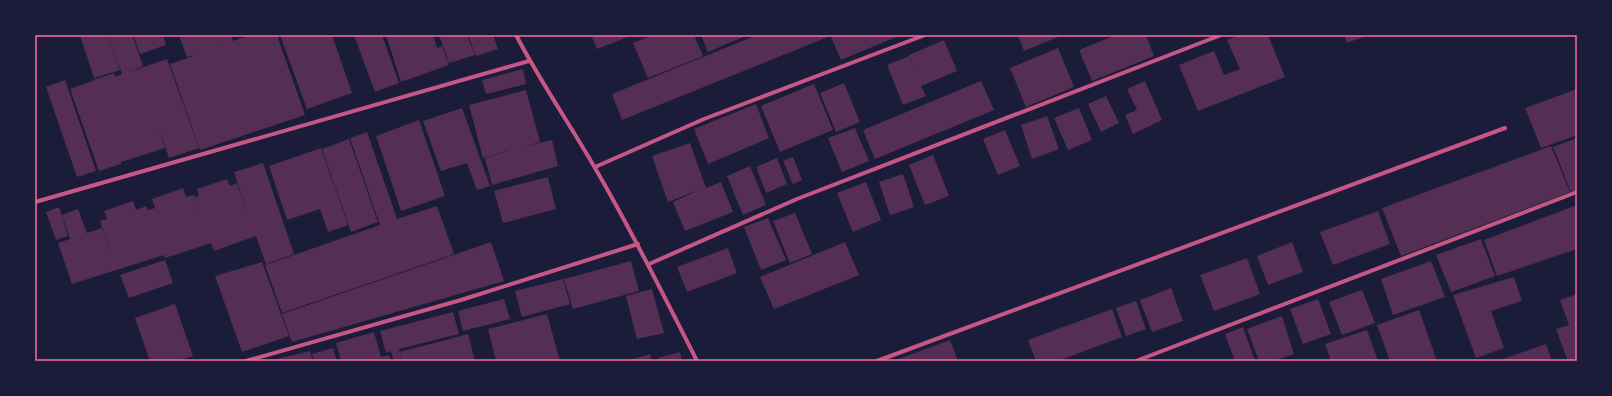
<svg xmlns="http://www.w3.org/2000/svg" width="1612" height="396" font-family="Jost,sans-serif">
  <style>
    .building { fill: #542f53 }
    .lines { fill: none; stroke-linecap: round; stroke-linejoin: round }
    .minor { stroke: #c65784; stroke-width: 4 }
    .neatline { fill: none; stroke: #ff6b9d; stroke-width: 1.5 }
  </style>
  <rect width="100%" height="100%" fill="#1b1b3a"/>
  <g class="building">
    <path d="M80,35H108L120,70L94,78Z"/>
    <path d="M108,35H132L143,66L129,72L167,59L199,148L169,158L158,125L165,148L121,162V164L99,171L70,89L93,81L95,88L93,80L114,73L115,77L122,74Z"/>
    <path d="M133,35H163L166,45L140,54Z"/>
    <path d="M179,35H231L233,41L216,47L250,35H277L305,115L200,150L170,64L196,55L187,57Z"/>
    <path d="M280,35H332L352,93L307,109Z"/>
    <path d="M354,35H382L399,83L375,92Z"/>
    <path d="M386,35H433L437,48L442,46L449,65L401,82Z"/>
    <path d="M439,35H467L475,55L449,63Z"/>
    <path d="M468,35H493L498,49L476,56Z"/>
    <path d="M591,35H633L597,49Z"/>
    <path d="M653,35H694L703,56L648,78L633,43Z"/>
    <path d="M701,35H748L708,52Z"/>
    <path d="M757,35H833L622,120L612,94Z"/>
    <path d="M836,35H901L841,60L831,37Z"/>
    <path d="M1018,35H1063L1024,51Z"/>
    <path d="M1116,35H1146L1154,56L1092,81L1079,50Z"/>
    <path d="M1240,35H1268L1285,77L1198,111L1179,65L1214,51L1224,75L1240,69L1227,40Z"/>
    <path d="M1344,35H1369L1347,43Z"/>
    <path d="M944,40L957,71L921,86L926,96L903,105L887,65L909,56L915,70L909,55Z"/>
    <path d="M1058,48L1074,87L1026,107L1010,68Z"/>
    <path d="M523,69L526,84L486,94L482,80Z"/>
    <path d="M65,80L96,171L77,177L46,87Z"/>
    <path d="M981,81L994,110L875,159L863,130Z"/>
    <path d="M1145,81L1162,120L1133,134L1125,115L1137,110L1127,89Z"/>
    <path d="M844,83L860,122L836,132L820,93Z"/>
    <path d="M814,84L833,130L780,152L761,106Z"/>
    <path d="M1577,89V135L1541,148L1525,108Z"/>
    <path d="M526,90L540,142L523,147L552,140L558,166L492,185L485,158L517,148L483,158L469,105Z"/>
    <path d="M1106,96L1119,123L1101,132L1088,104Z"/>
    <path d="M756,104L769,138L708,164L694,129Z"/>
    <path d="M462,108L490,186L477,190L467,163L441,171L423,121Z"/>
    <path d="M1079,108L1092,140L1068,150L1054,118Z"/>
    <path d="M1047,116L1059,149L1032,159L1021,125Z"/>
    <path d="M419,120L445,196L401,211L376,136Z"/>
    <path d="M855,128L869,161L842,172L828,138Z"/>
    <path d="M1005,130L1020,166L998,175L983,139Z"/>
    <path d="M367,132L397,219L437,206L454,254L282,313L265,265L380,225L350,138Z"/>
    <path d="M1577,138V190L1571,192L1553,147Z"/>
    <path d="M349,139L378,222L351,232L322,149Z"/>
    <path d="M690,143L706,188L721,182L733,212L685,231L673,202L701,189L668,202L652,156Z"/>
    <path d="M1551,146L1570,192L1401,256L1382,208Z"/>
    <path d="M321,148L348,225L328,232L320,209L287,220L269,166Z"/>
    <path d="M933,155L949,196L925,205L909,165Z"/>
    <path d="M793,157L802,180L793,184L783,161Z"/>
    <path d="M777,158L787,184L766,193L756,167Z"/>
    <path d="M263,163L294,254L266,264L256,236L214,251L211,243L165,258L164,255L72,284L58,243L70,239L62,215L78,209L87,233L102,228L114,263L100,221L107,219L104,211L133,201L136,210L146,206L148,210L155,208L152,199L183,188L186,197L194,195L201,215L195,197L199,196L197,189L227,179L230,186L237,183L249,217L234,172Z"/>
    <path d="M750,166L766,205L743,215L727,176Z"/>
    <path d="M903,174L914,207L890,215L879,182Z"/>
    <path d="M548,177L556,209L503,223L494,191Z"/>
    <path d="M866,182L881,220L853,232L837,193Z"/>
    <path d="M1577,205V249L1497,276L1484,240Z"/>
    <path d="M59,207L68,236L56,240L46,212Z"/>
    <path d="M1378,211L1390,244L1333,265L1320,232Z"/>
    <path d="M795,213L812,254L790,263L773,221Z"/>
    <path d="M768,218L786,260L761,270L744,227Z"/>
    <path d="M1481,239L1495,276L1451,292L1436,255Z"/>
    <path d="M491,242L504,281L292,342L282,314Z"/>
    <path d="M845,242L859,275L774,309L760,277Z"/>
    <path d="M1292,242L1303,272L1268,285L1257,256Z"/>
    <path d="M728,248L737,273L687,292L677,267Z"/>
    <path d="M1247,258L1260,294L1214,311L1200,275Z"/>
    <path d="M165,260L173,283L129,298L120,275Z"/>
    <path d="M631,261L639,291L573,309L564,279Z"/>
    <path d="M1431,261L1445,297L1393,315L1381,279Z"/>
    <path d="M262,262L289,336L242,352L215,276Z"/>
    <path d="M1514,277L1522,301L1491,311L1504,348L1476,358L1453,295Z"/>
    <path d="M563,279L570,304L522,317L515,291Z"/>
    <path d="M1171,288L1183,321L1152,332L1140,300Z"/>
    <path d="M652,289L664,333L637,339L626,296Z"/>
    <path d="M1362,290L1375,323L1342,335L1329,302Z"/>
    <path d="M1577,294V361H1568L1556,329L1569,325L1560,300Z"/>
    <path d="M504,299L510,319L463,331L458,311Z"/>
    <path d="M1318,299L1331,334L1303,344L1290,309Z"/>
    <path d="M1136,301L1146,329L1126,336L1116,308Z"/>
    <path d="M175,304L193,356L178,361H150L135,318Z"/>
    <path d="M1112,309L1122,337L1058,361H1036L1028,340Z"/>
    <path d="M1419,310L1437,361H1390L1377,325Z"/>
    <path d="M453,312L459,334L399,349L402,361H394L391,351L386,353L380,331Z"/>
    <path d="M547,314L560,361H496L488,329Z"/>
    <path d="M1282,316L1294,354L1274,361H1259L1247,329Z"/>
    <path d="M1243,327L1255,361H1235L1225,334Z"/>
    <path d="M1367,330L1378,361H1331L1325,344Z"/>
    <path d="M374,332L381,357L389,355L391,361H341L336,343Z"/>
    <path d="M468,334L475,361H402L400,352Z"/>
    <path d="M950,340L958,361H893Z"/>
    <path d="M1546,344L1552,361H1497Z"/>
    <path d="M333,348L337,361H314L312,354Z"/>
    <path d="M310,351L313,361H273V360Z"/>
    <path d="M680,352L682,361H659L658,358Z"/>
    <path d="M650,354L652,361H626Z"/>
  </g>
  <g class="lines">
    <g class="minor">
      <path d="M516,35C540,81 569,123 595,168C632,231 664,296 697,361"/>
      <path d="M595,167L704,119L925,35"/>
      <path d="M35,202L529,61"/>
      <path d="M649,264L797,199L1221,35"/>
      <path d="M246,361L461,300L638,244"/>
      <path d="M877,361L1505,128"/>
      <path d="M1136,361L1577,192"/>
    </g>
  </g>
  <rect width="1612" height="396" fill="none" stroke="#1b1b3a" stroke-width="72"/>
  <rect x="36" y="36" width="1540" height="324" class="neatline"/>
</svg>
